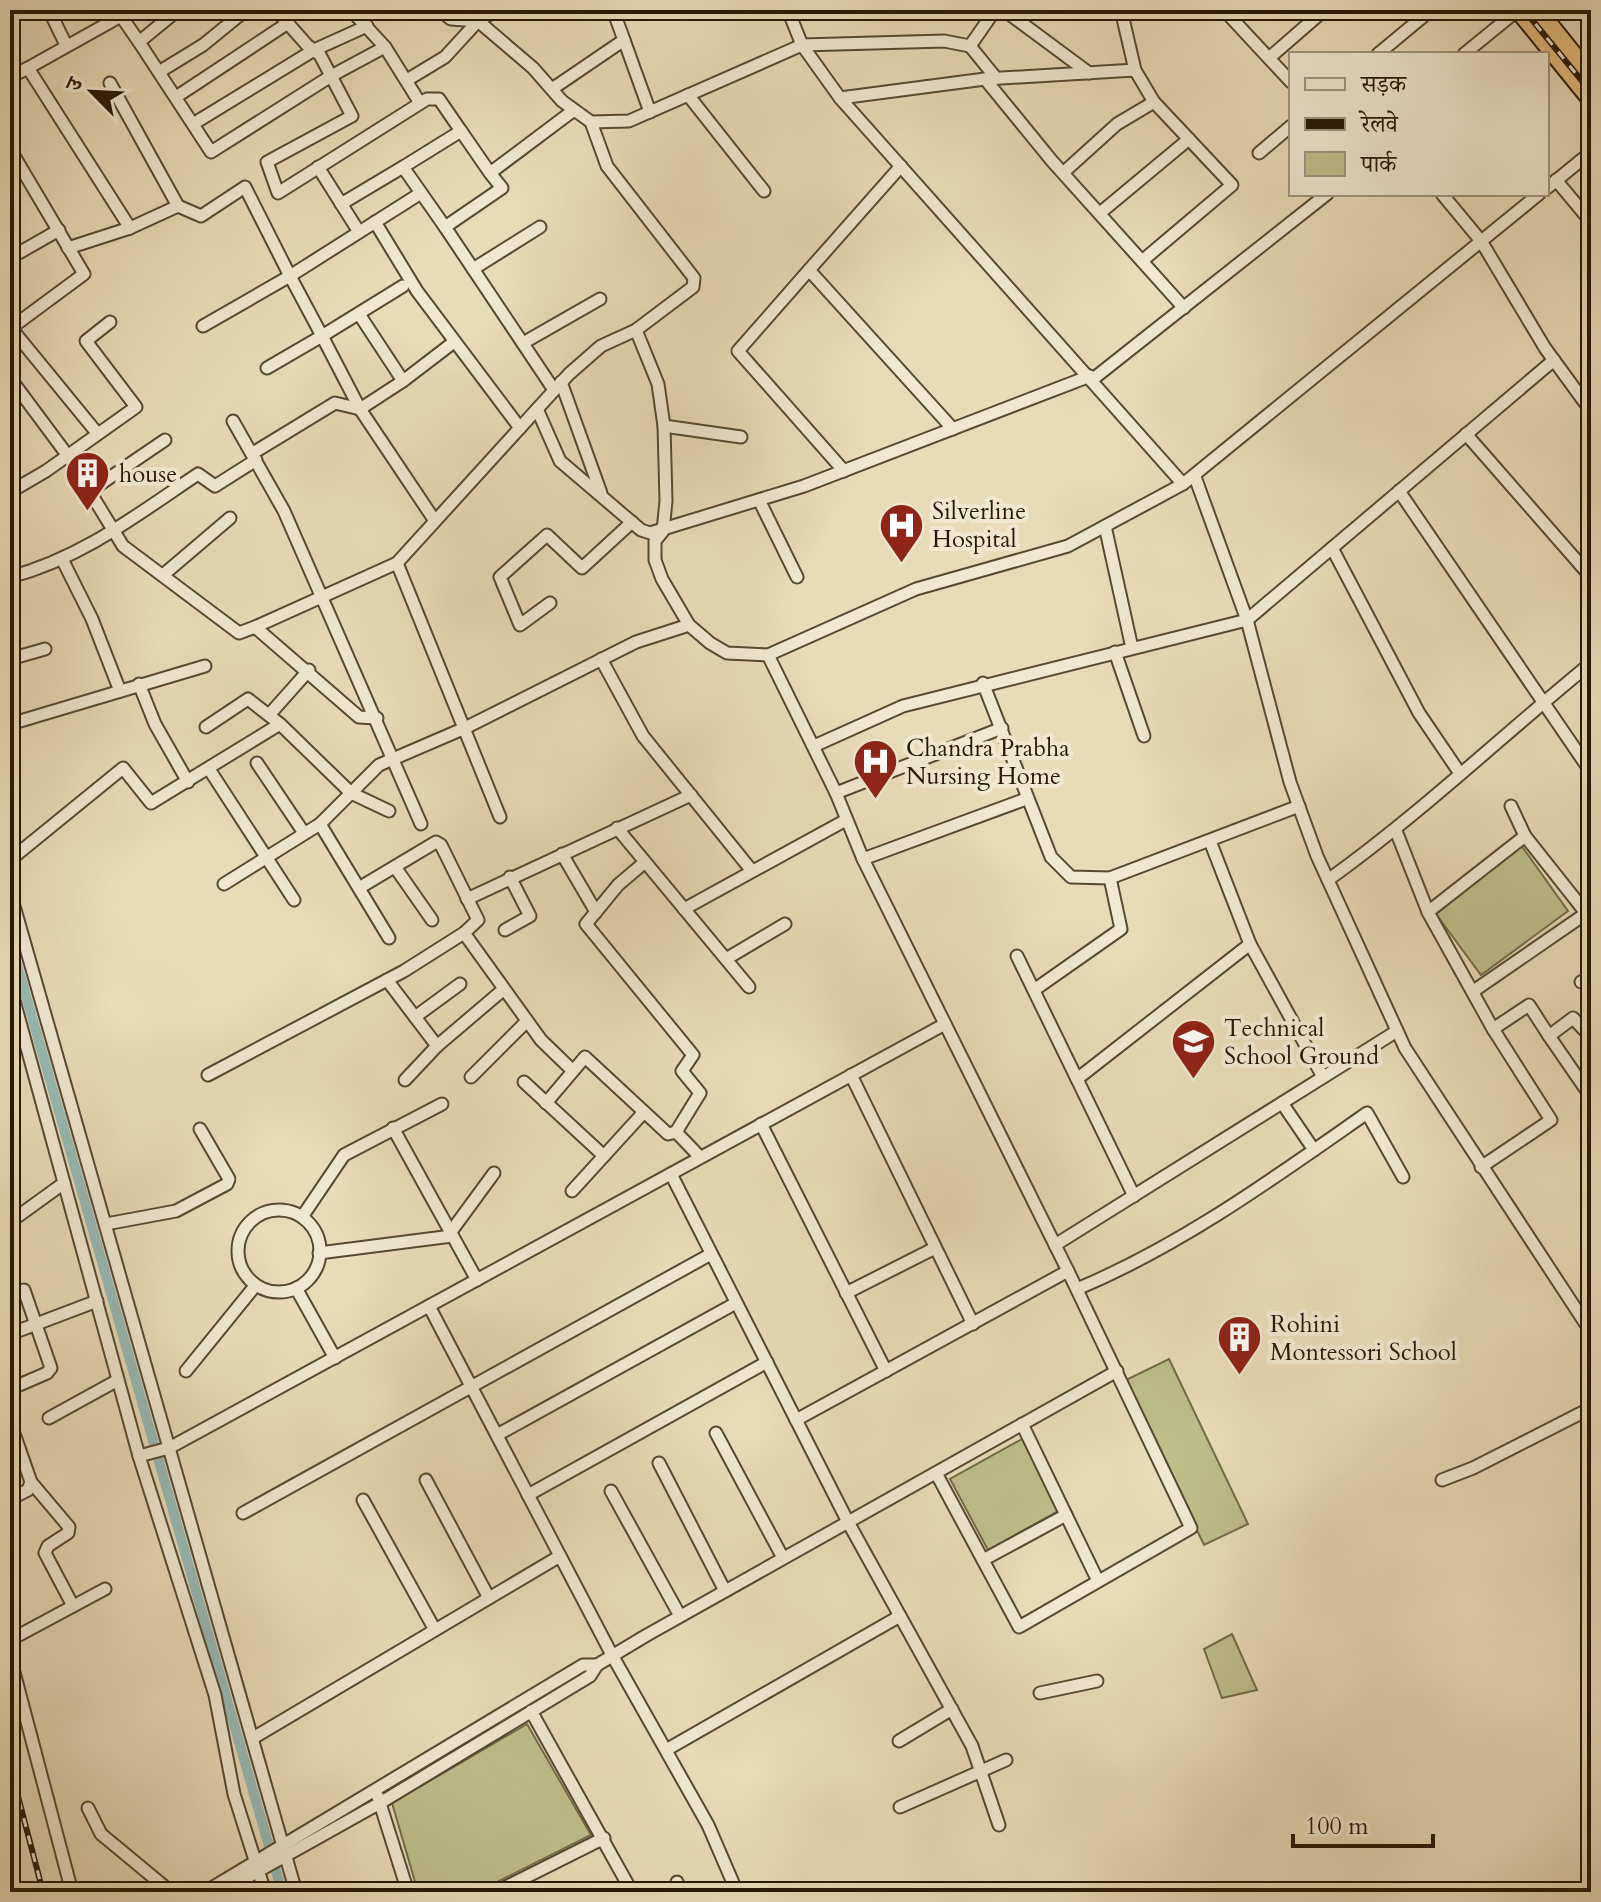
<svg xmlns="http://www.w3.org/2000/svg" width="1601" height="1902" font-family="Cardo,'Noto Serif Devanagari',serif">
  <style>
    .green { fill: #bdbe8a; stroke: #726c48; stroke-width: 2 }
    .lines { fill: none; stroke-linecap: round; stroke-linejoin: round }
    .canal { stroke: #98bab4; stroke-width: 10 }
    .minor-casing { stroke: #564a33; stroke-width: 15 }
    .highway-casing { stroke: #261907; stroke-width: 20 }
    .minor { stroke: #f0e8d1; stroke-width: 11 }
    .highway { stroke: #e4be7c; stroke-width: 16 }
    .rail-casing { stroke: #261907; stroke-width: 6 }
    .rail { stroke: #f0e8d1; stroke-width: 3; stroke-dasharray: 9; stroke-linecap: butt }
    .labels { text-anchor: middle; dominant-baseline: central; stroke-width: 8; stroke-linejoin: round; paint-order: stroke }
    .poi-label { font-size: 24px; fill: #261907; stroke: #f0e8d1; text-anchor: start }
  </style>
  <rect width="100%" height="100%" fill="#e8dbb8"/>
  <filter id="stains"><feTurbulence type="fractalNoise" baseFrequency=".0025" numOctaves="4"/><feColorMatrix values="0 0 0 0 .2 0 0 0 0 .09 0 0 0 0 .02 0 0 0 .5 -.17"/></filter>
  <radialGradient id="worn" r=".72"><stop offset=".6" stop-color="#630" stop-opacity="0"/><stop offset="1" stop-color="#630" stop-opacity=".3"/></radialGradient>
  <g class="green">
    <path d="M1521,845L1568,911L1481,975L1433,910Z"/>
    <path d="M1169,1359L1248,1524L1204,1545L1126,1380Z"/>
    <path d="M1022,1439L1060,1510L988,1550L950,1479Z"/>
    <path d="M1232,1634L1257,1690L1222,1698L1204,1649Z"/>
    <path d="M527,1724L591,1835L477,1892H418L392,1803Z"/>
  </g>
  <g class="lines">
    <path class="canal" d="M10,940L282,1892"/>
    <defs>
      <g id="minor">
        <path d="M49,10L66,45"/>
        <path d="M276,10L307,45L320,55L352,116L267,162L278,193L427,99H439L461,131"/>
        <path d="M351,10L385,47L420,103"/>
        <path d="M439,10L451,19L478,21L533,68L562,101L591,122L629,121L802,45L944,41L970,46L995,10"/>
        <path d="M788,10L802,45L840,98L1183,484"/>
        <path d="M1004,10L1089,73"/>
        <path d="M1121,10L1135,70L1154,102L1232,185L1142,261"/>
        <path d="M1224,10L1291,82"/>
        <path d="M624,40L650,112"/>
        <path d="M139,42L211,152L331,76L385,47"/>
        <path d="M970,46L996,78"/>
        <path d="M1378,54L1431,10"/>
        <path d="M1464,54L1518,10"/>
        <path d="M1269,58L1322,12"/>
        <path d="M159,72L203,45L246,10"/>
        <path d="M10,77L28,68"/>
        <path d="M985,79L1052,161L1184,308"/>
        <path d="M407,80L445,57L478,21L497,10"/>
        <path d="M110,83L178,206L201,216L245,187L290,276L203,326"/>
        <path d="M552,89L624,40L613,10"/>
        <path d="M688,95L764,191"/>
        <path d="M176,97L288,23"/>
        <path d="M840,98L985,79L1135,70"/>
        <path d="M193,124L314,50L367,26"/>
        <path d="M10,149L84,274L11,328L97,433"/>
        <path d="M1259,153L1291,126"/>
        <path d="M318,167L359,232"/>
        <path d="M1064,172L1117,124L1154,102"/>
        <path d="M490,173L461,131L403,167L445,227L502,188L490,173L574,110"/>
        <path d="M1556,180L1591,222"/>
        <path d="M1547,188L1591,152"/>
        <path d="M1442,194L1481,241L1545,348L1591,411"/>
        <path d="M341,204L403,167"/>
        <path d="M1100,213L1189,139"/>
        <path d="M375,222L417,291L520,428"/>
        <path d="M445,227L554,390"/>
        <path d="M130,228L28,68L121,16L139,42L178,10"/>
        <path d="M68,248L130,228L178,206"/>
        <path d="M10,258L59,230"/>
        <path d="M473,269L540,227"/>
        <path d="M809,270L901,166"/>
        <path d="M403,286L322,336L290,276L421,193"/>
        <path d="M636,330L658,384L664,426L666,501L663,531L655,541V560L662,579L689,625L710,643L727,653L768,655L916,589L1068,546L1183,484L1539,194"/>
        <path d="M523,343L600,299"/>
        <path d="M267,368L322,336L360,409L435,521"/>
        <path d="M10,378L68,456L123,546L239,633L255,627L397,563L569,374L601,346L636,330L693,287L694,278L607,166L591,122"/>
        <path d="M1093,379L1327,194"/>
        <path d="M403,381L454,342"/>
        <path d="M561,382L601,493"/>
        <path d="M537,409L560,461L641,530L650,533L804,486L1090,376"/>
        <path d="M233,421L284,511L421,824"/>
        <path d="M664,426L741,437"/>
        <path d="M1466,434L1591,577"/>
        <path d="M253,453L335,403L360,409L403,381L359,314"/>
        <path d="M844,471L738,351L809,270L953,429"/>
        <path d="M1195,477L1247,620L1290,782L1317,856L1405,1048L1591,1332"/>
        <path d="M90,491L165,440"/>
        <path d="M1399,491L1591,772"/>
        <path d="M10,492L46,471L136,407L86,341L110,322"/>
        <path d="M759,500L797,577"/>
        <path d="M1105,526L1132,648"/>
        <path d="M1332,548L1419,713L1459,772"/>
        <path d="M62,559L92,619L120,691"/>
        <path d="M397,563L500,817"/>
        <path d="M163,575L230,518"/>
        <path d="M10,577C82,558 138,514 198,474L215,486L256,460"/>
        <path d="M550,603L520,625L500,577L547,535L582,568L632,522"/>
        <path d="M255,627L359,717L377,718"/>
        <path d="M1115,652L1144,736"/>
        <path d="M768,655L836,793L863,859L1068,1271L1191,1528L1019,1627L936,1473"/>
        <path d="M10,659L45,649"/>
        <path d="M601,659L643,736L752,871"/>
        <path d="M983,683L1051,857L1071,877L1110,878L1299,806"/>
        <path d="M139,684L155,724L188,782"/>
        <path d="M269,715L309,670"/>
        <path d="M10,724L205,666"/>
        <path d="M206,727L248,699L280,724L351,793L389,811"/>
        <path d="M814,746L903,706L1247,620L1554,360"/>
        <path d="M257,763L304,833"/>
        <path d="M209,769L294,900"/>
        <path d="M836,793L1002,728"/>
        <path d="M1511,806L1525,836L1586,913"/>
        <path d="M320,824L389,938"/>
        <path d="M617,828L749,987"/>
        <path d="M1396,831L1428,912L1493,1029L1551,1120L1481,1167"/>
        <path d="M1210,841L1250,944L1323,1077"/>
        <path d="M562,854L596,912"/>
        <path d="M863,859L1026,799"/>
        <path d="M10,860L123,768L151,803L280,724"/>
        <path d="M645,862L618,885L586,924L693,1055L682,1071L700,1093L676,1132"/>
        <path d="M395,867L432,920"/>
        <path d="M1328,880C1420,814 1503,735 1591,663"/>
        <path d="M224,884L320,824L379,765L465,728L636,642L689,625"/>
        <path d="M10,892L296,1892"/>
        <path d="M467,899L691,795"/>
        <path d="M684,909L846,820"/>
        <path d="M1428,912L1525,836"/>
        <path d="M505,930L530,916L510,877"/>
        <path d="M464,933L541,1040L573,1071"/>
        <path d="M1017,956L1134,1196"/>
        <path d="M726,959L785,924"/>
        <path d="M387,980L437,1046"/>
        <path d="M1581,982L1591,977"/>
        <path d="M10,986L139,1456L215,1695L234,1794L265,1892"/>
        <path d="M1034,990L1121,929L1110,878"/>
        <path d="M1475,990L1591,910"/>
        <path d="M415,1017L460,984"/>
        <path d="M1493,1029L1529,1005L1549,1036"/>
        <path d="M1591,1037L1573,1018L1549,1036L1591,1097"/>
        <path d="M208,1075L404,971L464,933L478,920L441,845L436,842L359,888"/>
        <path d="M851,1075L973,1324"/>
        <path d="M471,1077L527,1021"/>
        <path d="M1077,1079L1250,944"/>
        <path d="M405,1080L437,1046L504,989"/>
        <path d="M524,1082L604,1156"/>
        <path d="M546,1103L585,1057L668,1134L676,1132L700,1157"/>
        <path d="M1282,1103L1314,1150"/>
        <path d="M761,1124L886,1371"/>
        <path d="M393,1128L477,1280"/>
        <path d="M671,1174L848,1522L972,1746L999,1825"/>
        <path d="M572,1191L644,1112"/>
        <circle cx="279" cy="1251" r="41"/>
        <path d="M302,1217L344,1155L442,1104"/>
        <path d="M10,1222L64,1183"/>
        <path d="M106,1224L176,1211L227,1184L229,1179L200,1129"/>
        <path d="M450,1233L494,1173"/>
        <path d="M1055,1245L1397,1031"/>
        <path d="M319,1253L452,1236"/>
        <path d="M296,1288L335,1358"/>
        <path d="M1077,1289C1182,1245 1274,1178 1367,1113L1403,1177"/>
        <path d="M846,1293L935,1248"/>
        <path d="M429,1306L612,1655L708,1825L737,1892"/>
        <path d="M10,1334L97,1301"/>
        <path d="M186,1371L255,1286"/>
        <path d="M10,1389L47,1373L51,1368L24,1290"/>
        <path d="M49,1418L118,1380"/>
        <path d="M796,1420L1068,1271"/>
        <path d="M10,1422L31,1482L28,1490L10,1499"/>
        <path d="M1022,1424L1098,1581"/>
        <path d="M716,1433L783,1558"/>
        <path d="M497,1435L736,1303"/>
        <path d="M139,1456L169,1448L945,1024"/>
        <path d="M659,1463L725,1591"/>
        <path d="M426,1480L489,1598"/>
        <path d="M1442,1480L1473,1468L1591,1408"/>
        <path d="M31,1482L69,1527L68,1533L48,1546L45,1553L73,1606"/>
        <path d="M611,1491L680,1616"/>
        <path d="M528,1495L767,1362"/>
        <path d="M363,1500L435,1630"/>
        <path d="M243,1513L711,1254"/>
        <path d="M983,1560L1066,1515"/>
        <path d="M10,1640L105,1589"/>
        <path d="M10,1657L72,1892"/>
        <path d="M1040,1693L1097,1681"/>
        <path d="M531,1711L632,1892"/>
        <path d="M253,1738L560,1556"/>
        <path d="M899,1741L952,1709"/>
        <path d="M666,1750L900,1616"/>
        <path d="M378,1797L408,1892"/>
        <path d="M900,1807L1006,1760"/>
        <path d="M88,1808L101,1834L171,1892"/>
        <path d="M677,1882L681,1892"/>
        <path d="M205,1892L583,1665H597"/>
        <path d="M221,1892L380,1803L590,1676L597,1665L647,1635L1117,1371"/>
        <path d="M496,1892L604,1838"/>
      </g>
      <g id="highway">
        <path d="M1518,10L1591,100"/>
        <path d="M1538,10L1591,76"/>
      </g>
    </defs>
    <use href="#minor" class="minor-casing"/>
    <use href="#highway" class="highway-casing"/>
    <use href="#minor" class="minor"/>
    <use href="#highway" class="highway"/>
    <defs>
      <g id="rail">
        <path d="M1524,10L1591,92"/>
        <path d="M10,1766L43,1892"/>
      </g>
    </defs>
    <use href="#rail" class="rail-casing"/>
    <use href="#rail" class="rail"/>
  </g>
  <defs>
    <symbol id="building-pin" viewBox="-11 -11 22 30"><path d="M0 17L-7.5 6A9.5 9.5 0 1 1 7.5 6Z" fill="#8f2418" stroke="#f0e8d1"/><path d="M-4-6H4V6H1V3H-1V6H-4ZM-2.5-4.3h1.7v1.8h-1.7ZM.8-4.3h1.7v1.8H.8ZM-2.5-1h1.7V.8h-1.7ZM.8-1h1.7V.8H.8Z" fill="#fff"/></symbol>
    <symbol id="hospital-pin" viewBox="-11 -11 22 30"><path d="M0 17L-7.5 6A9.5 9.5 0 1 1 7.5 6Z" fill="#8f2418" stroke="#f0e8d1"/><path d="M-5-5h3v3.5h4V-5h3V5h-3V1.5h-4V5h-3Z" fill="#fff"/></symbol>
    <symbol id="school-pin" viewBox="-11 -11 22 30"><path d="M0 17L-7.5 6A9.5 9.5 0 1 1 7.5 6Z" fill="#8f2418" stroke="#f0e8d1"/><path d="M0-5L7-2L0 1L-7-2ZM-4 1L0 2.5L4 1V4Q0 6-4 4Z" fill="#fff"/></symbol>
  </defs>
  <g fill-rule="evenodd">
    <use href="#building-pin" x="62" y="448" width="51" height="69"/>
    <use href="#hospital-pin" x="876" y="500" width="51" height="69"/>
    <use href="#hospital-pin" x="850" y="736" width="51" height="69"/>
    <use href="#school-pin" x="1168" y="1016" width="51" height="69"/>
    <use href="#building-pin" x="1214" y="1312" width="51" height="69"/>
  </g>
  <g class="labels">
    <g class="poi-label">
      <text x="119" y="474">house</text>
      <text x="932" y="511">Silverline<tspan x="932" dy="28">Hospital</tspan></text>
      <text x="906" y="748">Chandra Prabha<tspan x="906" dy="28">Nursing Home</tspan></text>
      <text x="1224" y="1028">Technical<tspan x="1224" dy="28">School Ground</tspan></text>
      <text x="1270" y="1324">Rohini<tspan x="1270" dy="28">Montessori School</tspan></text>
    </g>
  </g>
  <rect width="1601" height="1902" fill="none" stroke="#e8dbb8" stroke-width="40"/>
  <rect x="12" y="12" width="1577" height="1878" fill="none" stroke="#261907" stroke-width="4"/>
  <rect x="20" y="20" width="1561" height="1862" fill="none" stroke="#261907" stroke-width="2"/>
  <rect x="1289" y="52" width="260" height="144" fill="#f0e8d1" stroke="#9f9580" stroke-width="2"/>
  <rect x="1305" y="78" width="40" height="12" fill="#f0e8d1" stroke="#9f9580" stroke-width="2"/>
  <text x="1361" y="92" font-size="24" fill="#261907">सड़क</text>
  <rect x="1305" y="118" width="40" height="12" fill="#261907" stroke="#9f9580" stroke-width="2"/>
  <text x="1361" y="132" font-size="24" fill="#261907">रेलवे</text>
  <rect x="1305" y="152" width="40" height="24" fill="#bdbe8a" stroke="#9f9580" stroke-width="2"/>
  <text x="1361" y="172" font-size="24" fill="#261907">पार्क</text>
  <g transform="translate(92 92) rotate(294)" stroke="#f0e8d1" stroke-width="6" paint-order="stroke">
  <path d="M0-6L14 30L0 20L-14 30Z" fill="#261907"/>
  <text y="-12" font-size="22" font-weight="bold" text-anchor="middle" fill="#261907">उ</text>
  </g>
  <path d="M1293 1834v12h140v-12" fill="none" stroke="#261907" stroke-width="4"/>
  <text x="1305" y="1834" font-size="24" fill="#261907" stroke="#f0e8d1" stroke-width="6" paint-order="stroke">100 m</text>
  <rect width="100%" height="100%" filter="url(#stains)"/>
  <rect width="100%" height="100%" fill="url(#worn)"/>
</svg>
